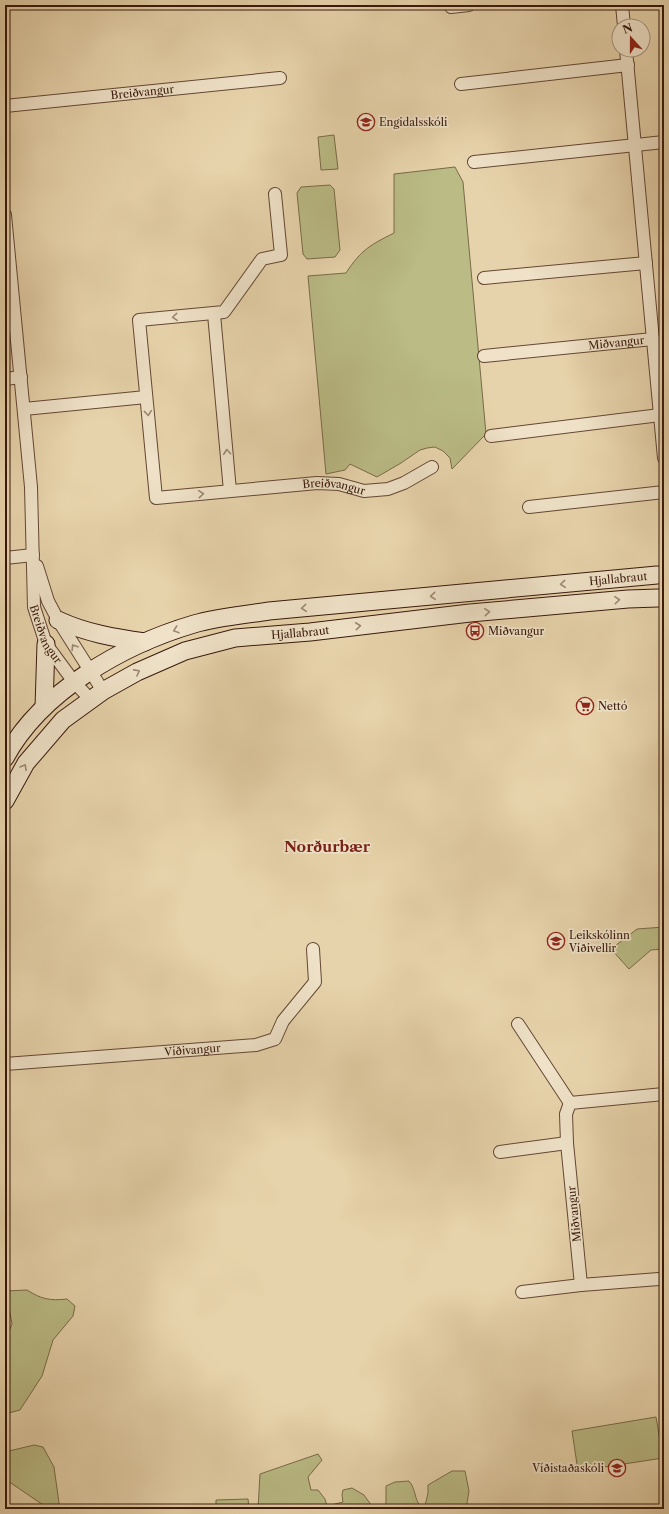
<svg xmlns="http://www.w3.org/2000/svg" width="669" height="1514" font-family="'Libre Caslon Text',serif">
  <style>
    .green { fill: #babb85; stroke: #796a48 }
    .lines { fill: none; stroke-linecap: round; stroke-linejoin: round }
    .street-casing { stroke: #644734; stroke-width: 14 }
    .secondary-casing { stroke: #38180c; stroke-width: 19 }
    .street { stroke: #efe2c8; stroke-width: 12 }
    .secondary { stroke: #efe2c8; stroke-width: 17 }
    .oneway { stroke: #9d8773 }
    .labels { text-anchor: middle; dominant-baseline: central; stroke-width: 3.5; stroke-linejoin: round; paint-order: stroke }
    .street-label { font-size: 11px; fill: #38180c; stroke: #efe2c8 }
    .poi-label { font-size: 11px; fill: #38180c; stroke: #efe2c8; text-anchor: start }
    .district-label { font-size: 15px; font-weight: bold; fill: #7a1f14; stroke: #efe2c8 }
  </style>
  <rect width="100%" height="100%" fill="#e7d3ab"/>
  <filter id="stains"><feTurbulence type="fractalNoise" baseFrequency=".005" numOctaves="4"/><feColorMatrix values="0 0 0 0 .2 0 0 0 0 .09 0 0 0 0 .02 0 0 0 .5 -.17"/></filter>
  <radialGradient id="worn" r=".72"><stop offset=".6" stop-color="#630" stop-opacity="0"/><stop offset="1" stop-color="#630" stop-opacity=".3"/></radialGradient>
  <g class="green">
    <path d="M334,135L338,169L321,170L318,137Z"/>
    <path d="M455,167L463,182L486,434L452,469L450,458L443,451L435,447L427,448L420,450L401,463L377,477L350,464L345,470L326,474L308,276L346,273C361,250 370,245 394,233V174Z"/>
    <path d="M330,185L334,189L340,250L335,257L307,259L303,254L297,193L301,187Z"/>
    <path d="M664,927V949L651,950L629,969L611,949L637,929Z"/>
    <path d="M27,1290C41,1299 50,1301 67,1299L75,1306L73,1316L53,1340L42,1376L20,1410L5,1414V1341L12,1324L6,1291Z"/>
    <path d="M656,1417L663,1458L578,1471L572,1431Z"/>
    <path d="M34,1445L43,1447L54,1467L59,1503L58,1509H49L5,1479V1452Z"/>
    <path d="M318,1454L322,1460L308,1477L311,1490H318L325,1499L327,1506L343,1502L342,1495L343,1490L352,1488L364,1495L374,1509H258L260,1474Z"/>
    <path d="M452,1471H465L469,1491L466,1509H386V1486L395,1482L409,1481C416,1489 414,1499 421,1507L425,1506L428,1493V1485Z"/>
    <path d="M248,1499L249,1509H216V1500Z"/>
  </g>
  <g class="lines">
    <defs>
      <g id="street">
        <path d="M622,5L624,26"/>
        <path d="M451,7L469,5"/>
        <path d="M626,50L664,458"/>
        <path d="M461,84L628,65"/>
        <path id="s1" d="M5,106L280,78"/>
        <path d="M474,162L664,142"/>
        <path id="s2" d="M275,194L281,255L262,259L224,312L139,320L156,498L317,483L339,484L364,491L388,489L404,483L432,467"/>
        <path id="s3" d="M5,215L31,487L34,607L46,644L74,682L91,700"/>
        <path d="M484,278L646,263"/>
        <path d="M214,314L230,491"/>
        <path id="s4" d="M484,356L653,339"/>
        <path d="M5,379L21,377"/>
        <path d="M24,409L146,397"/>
        <path d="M491,436L660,415"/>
        <path d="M529,507L664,492"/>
        <path d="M5,558L33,555"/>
        <path d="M37,566L48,601L58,620L103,691"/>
        <path d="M518,1024L570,1103"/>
        <path id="s5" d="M5,1064L256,1045L275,1039L283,1021L315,982L313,949"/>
        <path d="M500,1152L567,1143"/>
        <path d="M581,1285L567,1143L566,1114L570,1103L664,1094"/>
        <path d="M522,1292L581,1285L659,1279"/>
      </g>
      <g id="secondary">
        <path d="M58,620C86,633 115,638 145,642"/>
        <path d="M44,707L46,644"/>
        <path id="s6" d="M5,758C41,691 123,645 194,624C218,617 244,615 269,611L657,575"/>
        <path id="s7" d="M5,801L26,763L63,720L103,691L137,672L185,651L235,638L310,632L470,613L628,599L658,598"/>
      </g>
    </defs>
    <use href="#street" class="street-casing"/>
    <use href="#secondary" class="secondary-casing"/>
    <use href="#street" class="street"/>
    <use href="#secondary" class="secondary"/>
  </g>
  <defs><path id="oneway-chevron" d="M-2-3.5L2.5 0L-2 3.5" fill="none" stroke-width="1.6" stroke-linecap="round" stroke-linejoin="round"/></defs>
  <g class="oneway">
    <use href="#oneway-chevron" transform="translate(175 317) rotate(175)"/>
    <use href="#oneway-chevron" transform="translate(148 413) rotate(84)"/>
    <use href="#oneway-chevron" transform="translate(227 452) rotate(-95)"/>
    <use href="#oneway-chevron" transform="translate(201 494) rotate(-5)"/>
    <use href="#oneway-chevron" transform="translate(563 584) rotate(175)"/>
    <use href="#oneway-chevron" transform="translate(433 596) rotate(175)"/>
    <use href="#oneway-chevron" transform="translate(617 600) rotate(-5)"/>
    <use href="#oneway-chevron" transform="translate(304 608) rotate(175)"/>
    <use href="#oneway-chevron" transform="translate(487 612) rotate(-5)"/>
    <use href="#oneway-chevron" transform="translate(358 626) rotate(-6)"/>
    <use href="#oneway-chevron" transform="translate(176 630) rotate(161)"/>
    <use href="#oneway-chevron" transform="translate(74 647) rotate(-122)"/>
    <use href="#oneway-chevron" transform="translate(137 672) rotate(-28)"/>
    <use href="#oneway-chevron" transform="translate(24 767) rotate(-60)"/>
  </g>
  <defs>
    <symbol id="school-ring" viewBox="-11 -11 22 22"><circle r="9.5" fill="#efe2c8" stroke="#8f2418" stroke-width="1.5"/><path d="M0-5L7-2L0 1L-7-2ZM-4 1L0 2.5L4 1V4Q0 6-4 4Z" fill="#8f2418"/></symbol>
    <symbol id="bus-ring" viewBox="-11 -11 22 22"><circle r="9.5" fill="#efe2c8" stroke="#8f2418" stroke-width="1.5"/><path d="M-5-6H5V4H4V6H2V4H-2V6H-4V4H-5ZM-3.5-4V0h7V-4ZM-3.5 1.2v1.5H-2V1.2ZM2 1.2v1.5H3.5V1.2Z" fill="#8f2418"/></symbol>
    <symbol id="supermarket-ring" viewBox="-11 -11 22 22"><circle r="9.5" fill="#efe2c8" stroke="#8f2418" stroke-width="1.5"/><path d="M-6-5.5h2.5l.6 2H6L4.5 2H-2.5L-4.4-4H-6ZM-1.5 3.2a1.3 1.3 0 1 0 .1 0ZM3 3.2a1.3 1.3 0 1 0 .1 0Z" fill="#8f2418"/></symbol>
  </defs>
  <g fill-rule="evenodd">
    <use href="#school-ring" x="356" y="112" width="20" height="20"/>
    <use href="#bus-ring" x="465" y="621" width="20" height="20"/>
    <use href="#supermarket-ring" x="575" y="696" width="20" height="20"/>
    <use href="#school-ring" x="546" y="931" width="20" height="20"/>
    <use href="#school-ring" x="607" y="1458" width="20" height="20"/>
  </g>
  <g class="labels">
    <g class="street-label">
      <text stroke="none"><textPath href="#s1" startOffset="138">Breiðvangur</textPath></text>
      <text stroke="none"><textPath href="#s4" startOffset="133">Miðvangur</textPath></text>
      <text stroke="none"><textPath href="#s2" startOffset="589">Breiðvangur</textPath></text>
      <text stroke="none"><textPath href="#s6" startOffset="664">Hjallabraut</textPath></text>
      <text stroke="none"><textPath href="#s7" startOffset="358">Hjallabraut</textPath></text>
      <text stroke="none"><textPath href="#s3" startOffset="423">Breiðvangur</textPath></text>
      <text stroke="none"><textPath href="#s5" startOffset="188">Víðivangur</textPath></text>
      <text transform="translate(574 1214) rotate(-96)">Miðvangur</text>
    </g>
    <g class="poi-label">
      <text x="379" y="122">Engidalsskóli</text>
      <text x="488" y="631">Miðvangur</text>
      <text x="598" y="706">Nettó</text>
      <text x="569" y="935">Leikskólinn<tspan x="569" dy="13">Víðivellir</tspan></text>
      <text x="604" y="1468" text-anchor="end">Víðistaðaskóli</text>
    </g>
    <g class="district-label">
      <text x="327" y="846">Norðurbær</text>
    </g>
  </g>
  <rect width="669" height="1514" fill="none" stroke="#e7d3ab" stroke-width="20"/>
  <rect x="6" y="6" width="657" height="1502" fill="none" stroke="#38180c" stroke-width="2"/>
  <rect x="10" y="10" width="649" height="1494" fill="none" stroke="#38180c"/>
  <g transform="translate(631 38) rotate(339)"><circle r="19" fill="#efe2c8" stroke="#a6917d"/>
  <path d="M0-3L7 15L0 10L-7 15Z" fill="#8f2418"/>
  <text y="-6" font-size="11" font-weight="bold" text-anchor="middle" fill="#38180c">N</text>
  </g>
  <rect width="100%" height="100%" filter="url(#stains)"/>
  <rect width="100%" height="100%" fill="url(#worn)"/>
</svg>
